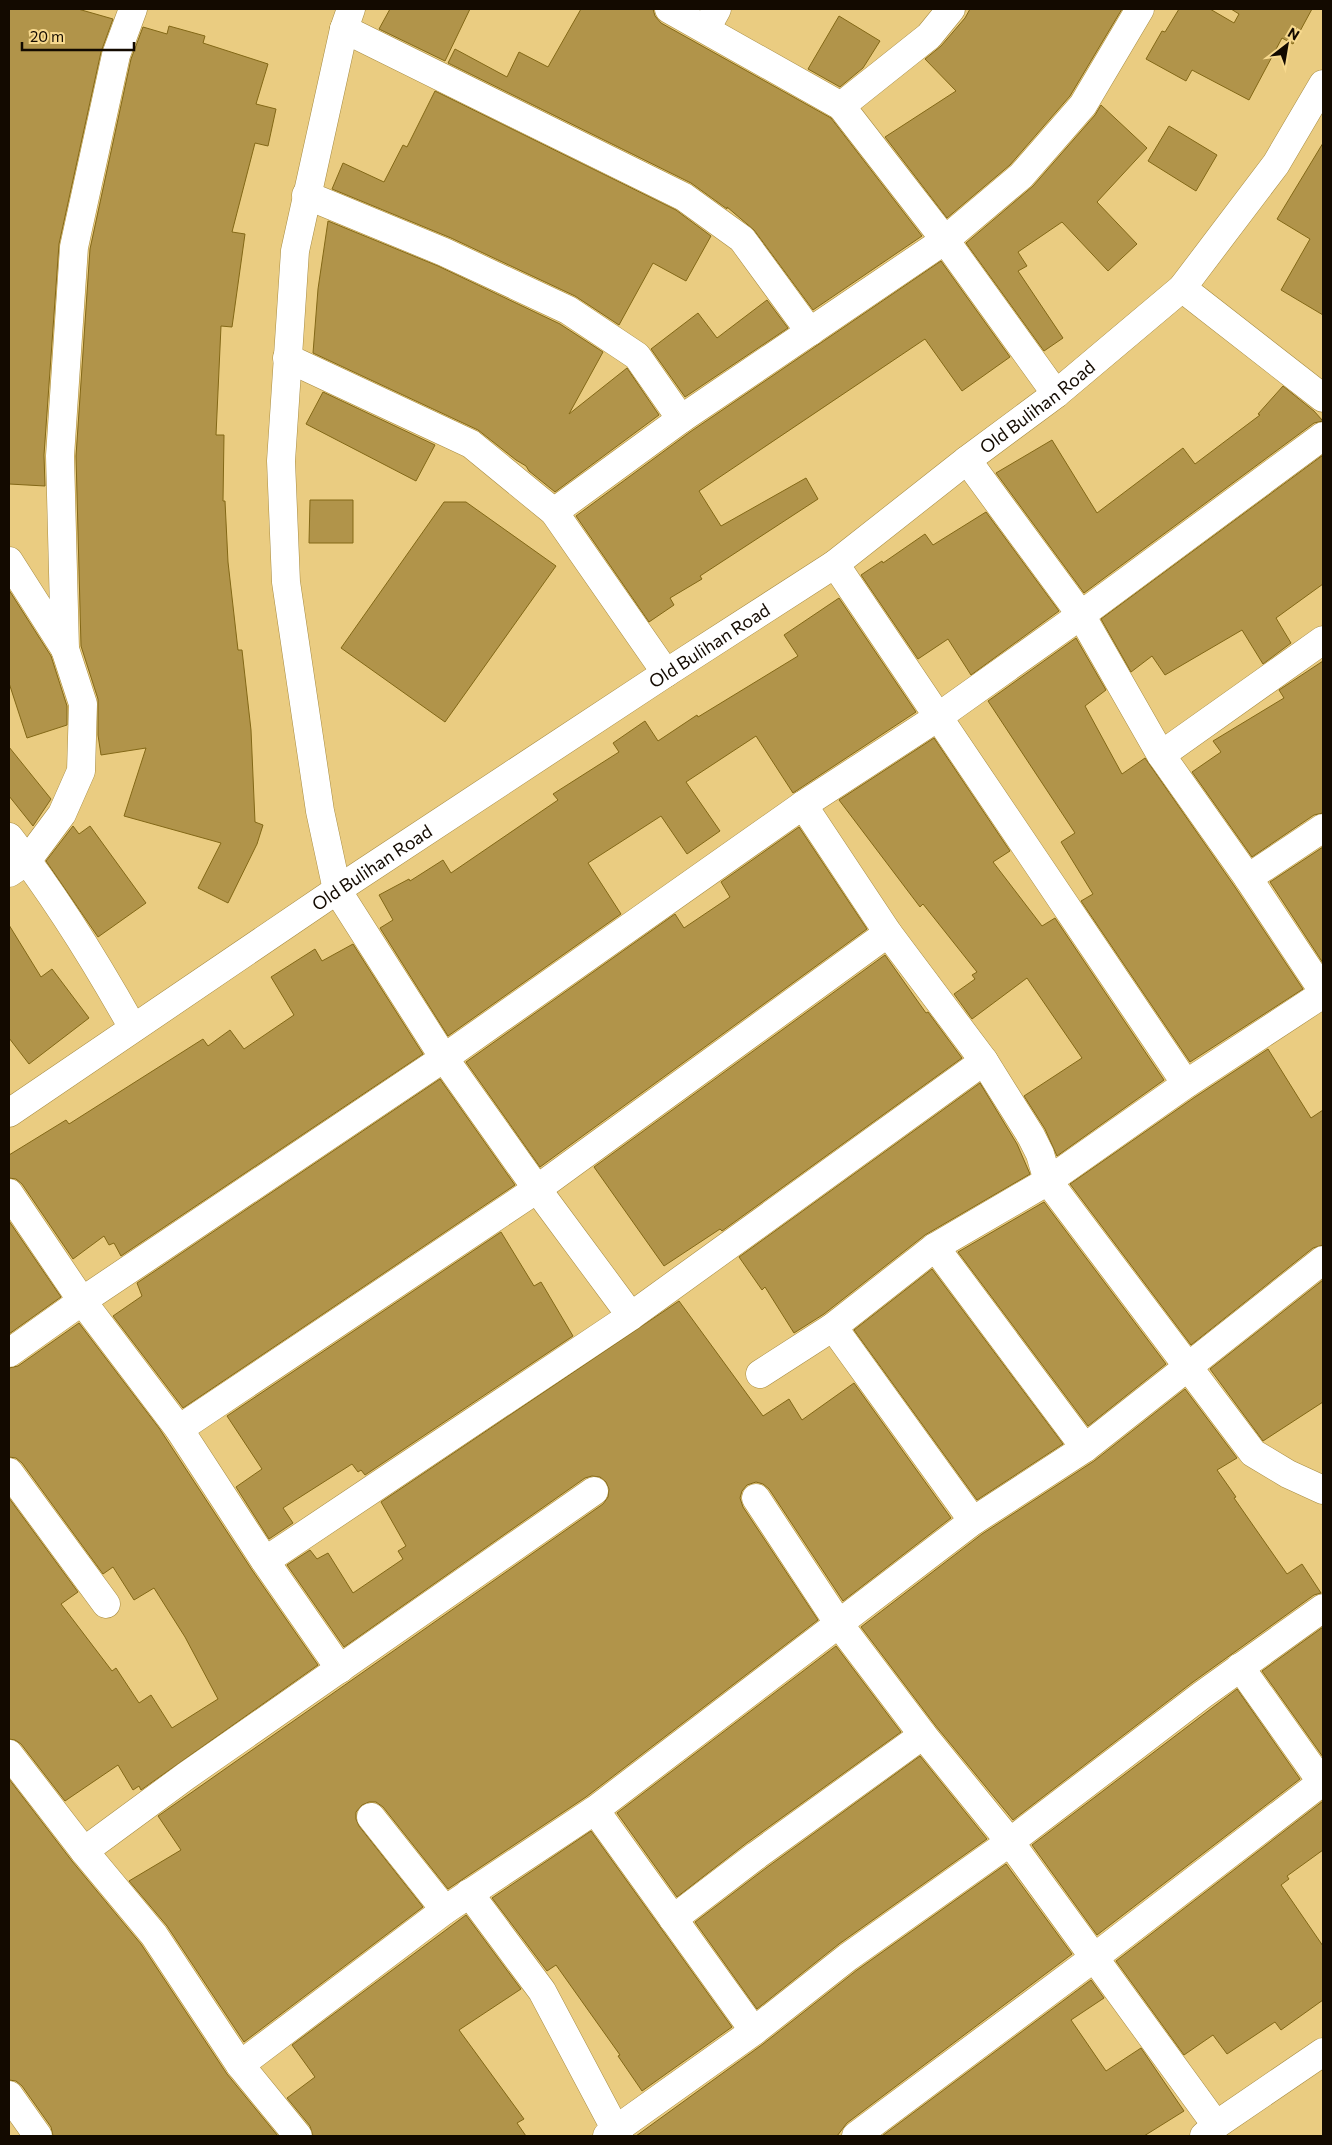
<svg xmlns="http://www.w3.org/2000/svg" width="1332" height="2145" font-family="Commissioner,sans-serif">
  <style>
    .building { fill: #b1944a; stroke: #836817 }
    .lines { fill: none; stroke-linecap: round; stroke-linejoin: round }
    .minor-casing { stroke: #a88c41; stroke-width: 29 }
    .tertiary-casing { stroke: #a88c41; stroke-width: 29 }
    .minor { stroke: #fff; stroke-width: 28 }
    .tertiary { stroke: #fff; stroke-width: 28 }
    .labels { text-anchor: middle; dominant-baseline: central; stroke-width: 4.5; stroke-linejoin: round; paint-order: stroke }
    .street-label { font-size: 18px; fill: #130a00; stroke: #f7d98e }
  </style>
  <rect width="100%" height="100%" fill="#eacc81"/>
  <g class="building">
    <path d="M9,9H78L113,19L101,52L59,244L44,455L45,486L9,484Z"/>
    <path d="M390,9H470L445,61L379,29Z"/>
    <path d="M581,9H653L655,16L661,23L831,118L922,236L813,310L754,230L727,207V209L691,183L448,63L455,49L507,77L519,52L548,67Z"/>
    <path d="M970,9H1122L1070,96L1010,165L947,218L885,137L956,91L925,59L941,46L965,18Z"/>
    <path d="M1179,9H1210L1234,23L1239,14L1231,9H1312L1293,44L1282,38L1249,100L1192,70L1186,81L1146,59L1162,31L1165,32Z"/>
    <path d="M839,16L880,41L863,68L840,87L808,69Z"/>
    <path d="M169,26L205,36L203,43L268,64L256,104L276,109L268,146L255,143L232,232L245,234L232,327L221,326L216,435H224L223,501H225L228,562L238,650H242L251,730L255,822L263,825L257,844L228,903L198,888L221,843L124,816L146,748L101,755L98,735V699L81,646L76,456L90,249L131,59L143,27L167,34Z"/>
    <path d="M435,91L676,210L711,236L686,281L653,263L619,325L575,296L451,238L332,189L343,163L384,182L403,145L407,147Z"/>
    <path d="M1101,105L1147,148L1097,202L1137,244L1108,271L1062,222L1018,252L1027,266L1018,271L1063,338L1044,351L966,243L1033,186L1095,115Z"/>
    <path d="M1169,126L1217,155L1196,191L1148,161Z"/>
    <path d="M1323,143V315L1281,290L1310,239L1277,219Z"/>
    <path d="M328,221L438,266L560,324L603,352L569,414L627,368L659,415L555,492L529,471L526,466L516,460L478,430L313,353L318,289Z"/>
    <path d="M941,261L1010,357L962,391L925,339L699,491L721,526L806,478L818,499L700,576L702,579L670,598L674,605L649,622L576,516L690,432Z"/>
    <path d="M767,300L788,328L685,397L651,349L698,313L717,338Z"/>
    <path d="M1283,386L1314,411L1323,421L1314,423L1084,593L996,473L1052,440L1097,513L1183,448L1195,464L1260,415L1258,414Z"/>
    <path d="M323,392L435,445L416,481L306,424Z"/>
    <path d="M1323,455V584L1276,618L1291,643L1263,664L1242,630L1165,675L1152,656L1131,672L1101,619Z"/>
    <path d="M310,500H353V543H309Z"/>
    <path d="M444,502H466L556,566L445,722L341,648Z"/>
    <path d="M986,512L1059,611L971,675L948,639L918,659L861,575L882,561L883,563L925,534L933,545Z"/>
    <path d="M9,590L51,656L67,706V725L27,738L9,683Z"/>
    <path d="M839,598L916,712L793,793L756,736L686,782L720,831L687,854L661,816L588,863L621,914L448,1036L380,928L393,920L379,895L409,879L410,881L443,860L451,873L558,800L553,794L619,752L613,743L645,721L658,741L697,715L698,717L798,656L784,635Z"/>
    <path d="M1076,638L1106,690L1085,706L1122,774L1145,758L1235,887L1303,989L1190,1062L1081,901L1093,894L1061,842L1075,833L988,701Z"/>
    <path d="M1323,661V813L1314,815L1252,857L1192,772L1221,752L1213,741L1284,698L1279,690Z"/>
    <path d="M934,738L1010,851L993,862L1042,926L1055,918L1164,1080L1057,1156L1045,1129L1024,1096L1082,1058L1027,978L972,1019L954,994L975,979L972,975L977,972L923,904L920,907L839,800Z"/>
    <path d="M9,747L51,799L33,826L9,796Z"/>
    <path d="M73,826L79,834L90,826L146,903L98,937L46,861Z"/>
    <path d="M799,827L867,929L540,1167L466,1062L675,914L684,928L730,897L721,882Z"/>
    <path d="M1323,847V963L1270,882Z"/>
    <path d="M9,925L41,977L52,969L89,1018L29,1064L9,1038Z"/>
    <path d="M353,944L423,1054L121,1256L114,1243L109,1245L104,1236L73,1259L22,1184L16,1179L9,1178V1155L66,1120L69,1124L203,1039L208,1046L230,1030L244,1049L294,1015L271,977L315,949L322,961Z"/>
    <path d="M885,955L926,1013L928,1012L962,1058L722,1231L720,1229L664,1266L594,1167Z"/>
    <path d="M1268,1049L1311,1118L1323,1110V1245L1313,1248L1191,1345L1070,1184L1195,1097Z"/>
    <path d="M440,1079L515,1185L183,1408L113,1316L142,1296L137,1283Z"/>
    <path d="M980,1083L1017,1144L1030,1174L925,1235L824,1314L794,1333L765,1287L762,1290L739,1257Z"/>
    <path d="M1044,1202L1166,1364L1088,1426L958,1252Z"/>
    <path d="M9,1221L61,1297L9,1334Z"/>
    <path d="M501,1232L534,1286L541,1282L573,1336L365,1475L361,1470L358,1472L352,1464L283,1508L293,1523L269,1539L236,1487L262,1469L227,1416Z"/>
    <path d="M932,1269L1063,1444L977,1500L854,1330Z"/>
    <path d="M1323,1280V1402L1263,1441L1210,1369Z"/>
    <path d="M679,1301L763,1416L789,1399L802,1420L854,1383L951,1518L843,1601L769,1489L763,1484L756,1482L747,1485L742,1491L740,1498L743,1507L818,1620L586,1797L448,1889L383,1807L376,1802H369L362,1805L356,1812V1819L359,1826L423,1907L244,2042L167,1926L129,1881L181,1850L158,1816L603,1504L608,1497L609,1489L606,1482L600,1477L592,1476L585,1478L344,1647L287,1565L310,1550L317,1559L328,1553L353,1593L403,1559L398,1551L406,1546L381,1502Z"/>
    <path d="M79,1323L159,1428L252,1570L318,1665L141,1790L139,1786L133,1790L118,1765L65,1801L21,1744L15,1740L9,1739V1498L78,1592L61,1604L112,1671L116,1668L139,1703L151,1695L172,1728L218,1699L185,1637L154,1588L134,1600L113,1567L103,1574L22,1463L16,1458L9,1457V1368L18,1366Z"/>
    <path d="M1185,1389L1237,1458L1217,1470L1236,1497L1234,1498L1287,1574L1302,1564L1321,1593L1314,1595L1193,1682L1013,1820L935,1725L861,1627L982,1534L1094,1461Z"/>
    <path d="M1323,1627V1757L1262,1671Z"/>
    <path d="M836,1646L901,1732L748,1842L677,1897L617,1813Z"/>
    <path d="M1237,1689L1300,1779L1097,1935L1032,1845Z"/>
    <path d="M920,1756L987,1839L839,1944L757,2009L695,1922L766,1868Z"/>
    <path d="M9,1779L72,1861L141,1944L227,2074L278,2136H53L51,2127L22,2086L16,2081L9,2080Z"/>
    <path d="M1323,1801V1850L1287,1876L1289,1879L1281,1885L1323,1946V2000L1281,2030L1275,2022L1227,2054L1213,2035L1184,2055L1116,1961Z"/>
    <path d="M591,1831L732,2027L642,2091L618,2056L620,2055L556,1965L547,1971L492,1898Z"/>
    <path d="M1006,1864L1072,1954L847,2123L837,2136H636L763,2044L857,1970Z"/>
    <path d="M466,1915L521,1989L459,2030L524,2119L517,2123L526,2136H313L310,2126L287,2098L315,2077L292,2045Z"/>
    <path d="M1091,1980L1104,1998L1071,2020L1106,2071L1141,2048L1184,2111L1144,2136H882Z"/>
  </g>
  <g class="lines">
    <defs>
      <g id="minor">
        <path d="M351,9L344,29L295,251L281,461L286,582L320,811L337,890L444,1058L537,1189L631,1316"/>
        <path d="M669,9L841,106L945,240L1056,394"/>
        <path d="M344,29L684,197L742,239L810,332"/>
        <path d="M706,29L717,9"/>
        <path d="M841,106L929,36L951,9"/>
        <path d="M306,195L444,252L568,310L637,356L681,419"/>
        <path d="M1182,288L1323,398"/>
        <path d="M287,358L471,444L554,512L666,673"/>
        <path d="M967,460L1081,615L1161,755L1248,878L1323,991"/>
        <path d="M554,512L681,419L945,240L1021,176L1083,105L1140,9"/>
        <path d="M9,561L65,649"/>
        <path d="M835,564L1186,1084"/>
        <path d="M1161,755L1323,640"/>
        <path d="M9,837C56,897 96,962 133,1028"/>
        <path d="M9,873L27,861L62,814L81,771L83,704L65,649L60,456L74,247L116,55L133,9"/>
        <path d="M1248,878L1323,828"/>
        <path d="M984,1061L1031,1136L1040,1154L1048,1181L1253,1453L1288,1474L1323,1490"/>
        <path d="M9,1193L82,1301L179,1429L265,1561L340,1669"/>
        <path d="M935,1247L1085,1448"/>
        <path d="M833,1327L973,1521"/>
        <path d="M9,1353L82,1301L444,1058L803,805L938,717L1081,615L1323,436"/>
        <path d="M760,1374L833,1327L935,1247L1048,1181L1186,1084L1323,994"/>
        <path d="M179,1429L537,1189L888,933"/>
        <path d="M9,1472L106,1604"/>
        <path d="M756,1498L839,1624L923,1735L1010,1842L1216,2125"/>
        <path d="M265,1561L631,1316L984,1061L888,933L803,805"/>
        <path d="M1240,1667L1323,1784"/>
        <path d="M9,1754L84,1851L154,1935L240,2065L298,2136"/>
        <path d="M595,1810L754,2031"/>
        <path d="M371,1817L445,1910"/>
        <path d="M84,1851L186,1776L594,1491"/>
        <path d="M469,1893L542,1991L619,2136"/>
        <path d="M673,1919L757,1855L923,1735"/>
        <path d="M240,2065L445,1910L595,1810L973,1521L1085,1448L1323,1260"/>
        <path d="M9,2095L38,2136"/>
        <path d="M607,2136L754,2031L848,1957L1010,1842L1202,1695L1323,1608"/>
        <path d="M856,2136L1095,1957L1322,1782"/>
      </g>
      <g id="tertiary">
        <path id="s1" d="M9,1113L337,890L666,673L835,564L967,460L1056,394L1182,288L1276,164L1323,84"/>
        <path d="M1204,2136L1216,2125L1323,2052"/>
      </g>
    </defs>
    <use href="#minor" class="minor-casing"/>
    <use href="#tertiary" class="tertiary-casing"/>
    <use href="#minor" class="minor"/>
    <use href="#tertiary" class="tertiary"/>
  </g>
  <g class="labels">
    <g class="street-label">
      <text stroke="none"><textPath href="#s1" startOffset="1248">Old Bulihan Road</textPath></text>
      <text stroke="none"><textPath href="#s1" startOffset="842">Old Bulihan Road</textPath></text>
      <text stroke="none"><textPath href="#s1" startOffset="438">Old Bulihan Road</textPath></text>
    </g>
  </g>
  <rect width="1332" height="2145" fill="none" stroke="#130a00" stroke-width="20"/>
  <g transform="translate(1287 45) rotate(31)" stroke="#f7d98e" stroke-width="4" paint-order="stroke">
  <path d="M0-4L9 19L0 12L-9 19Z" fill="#130a00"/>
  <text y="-8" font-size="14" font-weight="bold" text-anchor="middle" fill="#130a00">N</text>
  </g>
  <path d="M22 42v8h112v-8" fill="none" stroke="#130a00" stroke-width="2.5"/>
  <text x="30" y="42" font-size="15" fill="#130a00" stroke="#f7d98e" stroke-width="4" paint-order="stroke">20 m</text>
</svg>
